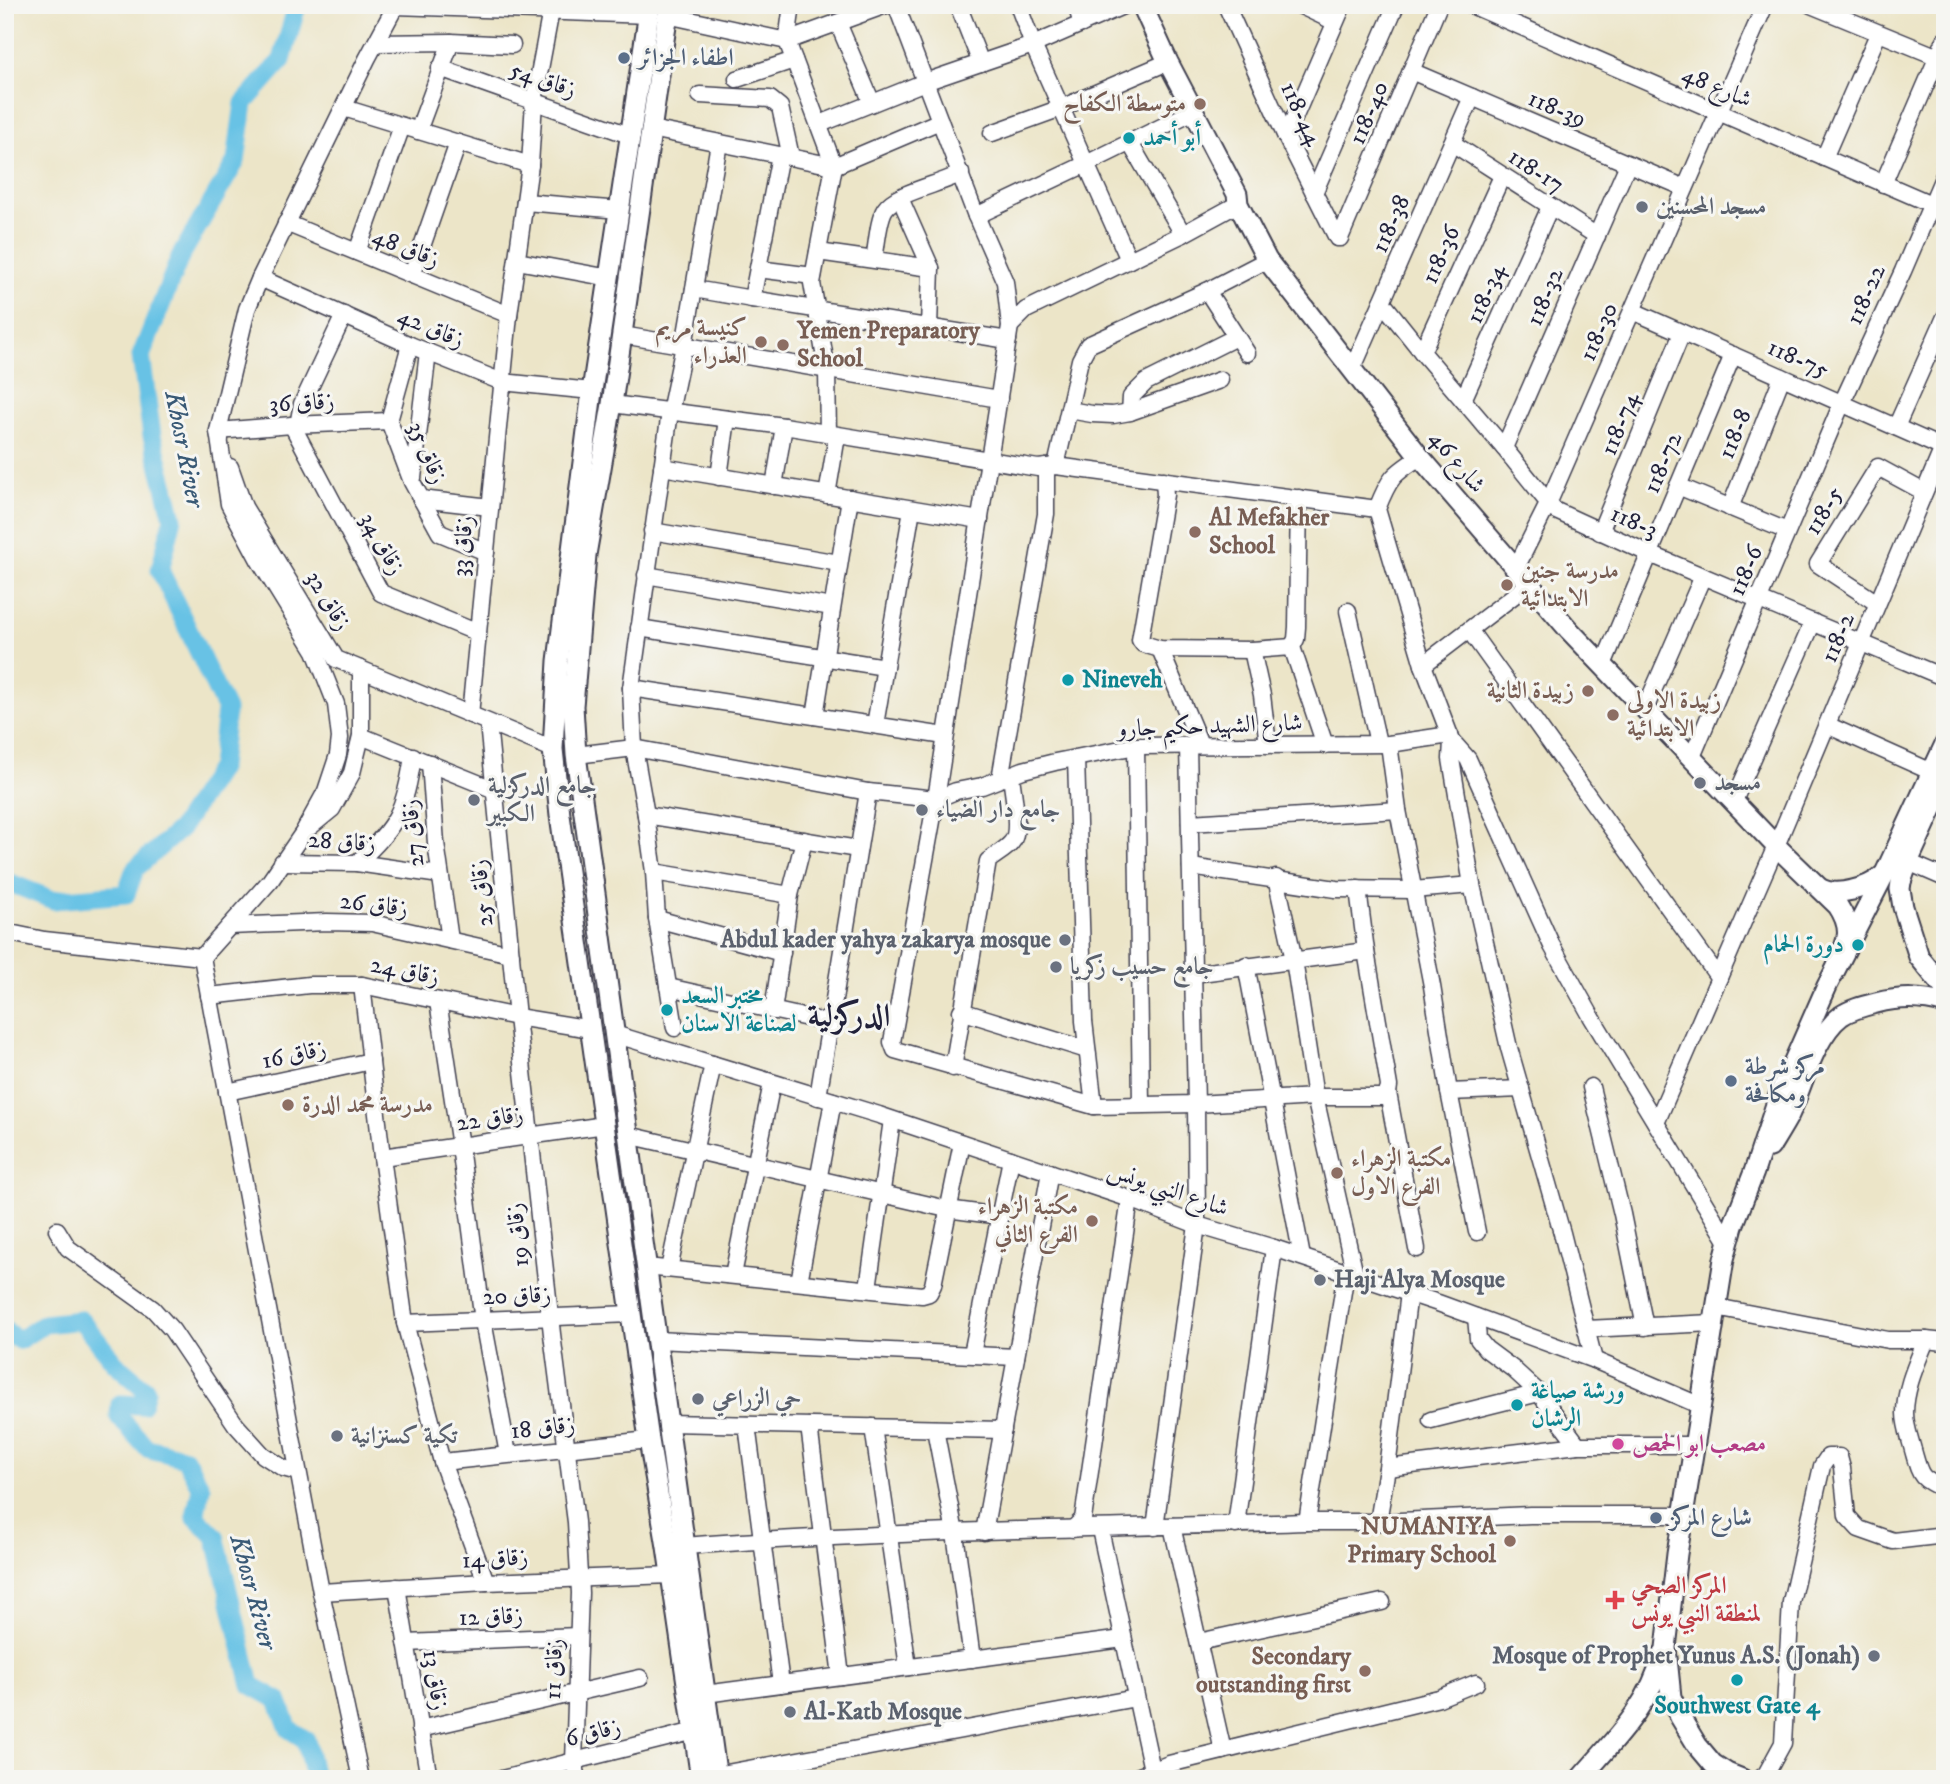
<svg xmlns="http://www.w3.org/2000/svg" width="1950" height="1784" font-family="'IM FELL DW Pica',Amiri,serif">
  <style>
    .lines { fill: none; stroke-linecap: round; stroke-linejoin: round }
    .river { stroke: #67c2e5; stroke-width: 19 }
    .minor-casing { stroke: #403f50; stroke-width: 19 }
    .major-casing { stroke: #403f50; stroke-width: 23 }
    .minor { stroke: #fff; stroke-width: 16 }
    .major { stroke: #fff; stroke-width: 19 }
    .service-dot { fill: #5c6f8a; stroke: #f6f6f2; stroke-width: 2.5 }
    .education-dot { fill: #8d6e63; stroke: #f6f6f2; stroke-width: 2.5 }
    .culture-dot { fill: #0f9aa8; stroke: #f6f6f2; stroke-width: 2.5 }
    .worship-dot { fill: #6b7280; stroke: #f6f6f2; stroke-width: 2.5 }
    .hotel-dot { fill: #d1479c; stroke: #f6f6f2; stroke-width: 2.5 }
    .health-dot { fill: #e0444e; stroke: #f6f6f2; stroke-width: 2.5 }
    .labels { text-anchor: middle; dominant-baseline: central; stroke-width: 6; stroke-linejoin: round; paint-order: stroke }
    .service-label { font-size: 24px; font-weight: bold; fill: #4e5e75; stroke: #f6f6f2; text-anchor: start }
    .street-label { font-size: 24px; fill: #22223b; stroke: #f6f6f2 }
    .education-label { font-size: 24px; font-weight: bold; fill: #785e54; stroke: #f6f6f2; text-anchor: end }
    .culture-label { font-size: 24px; font-weight: bold; fill: #0d838f; stroke: #f6f6f2; text-anchor: start }
    .worship-label { font-size: 24px; font-weight: bold; fill: #5b616d; stroke: #f6f6f2; text-anchor: start }
    .hotel-label { font-size: 24px; font-weight: bold; fill: #b23c85; stroke: #f6f6f2; text-anchor: start }
    .health-label { font-size: 24px; font-weight: bold; fill: #be3a42; stroke: #f6f6f2; text-anchor: start }
    .water-label { font-size: 26px; font-style: italic; fill: #3a5a76; stroke: #f6f6f2 }
    .district-label { font-size: 32px; font-weight: bold; fill: #22223b; stroke: #f6f6f2 }
  </style>
  <rect width="100%" height="100%" fill="#f6f6f2"/>
  <filter id="ink" filterUnits="userSpaceOnUse"><feTurbulence type="fractalNoise" baseFrequency=".0143" numOctaves="2"/><feDisplacementMap in="SourceGraphic" scale="14" xChannelSelector="R" yChannelSelector="G"/><feConvolveMatrix kernelMatrix="1 2 1 2 8 2 1 2 1" color-interpolation-filters="sRGB"/></filter>
  <filter id="wash" filterUnits="userSpaceOnUse"><feTurbulence type="fractalNoise" baseFrequency=".00686" numOctaves="4" result="noise"/><feDisplacementMap in="SourceGraphic" scale="28" xChannelSelector="R" yChannelSelector="G"/><feGaussianBlur stdDeviation="1.57" result="paint"/><feColorMatrix in="noise" values="0 0 0 0 0 0 0 0 0 0 0 0 0 0 0 0 0 1.4 0 .05"/><feComposite in="paint" operator="in"/></filter>
  <g filter="url(#wash)">
    <rect width="100%" height="100%" fill="#ece5c8"/>
    <g class="lines">
      <g class="river">
        <path d="M5,881L53,900L126,894L135,869L180,829L220,767L226,710L160,570L173,518L152,436L141,356L180,257L236,161L244,103L282,60L297,5"/>
        <path d="M5,1331L19,1340L44,1324L81,1320L115,1363L146,1390L142,1405L120,1404L119,1417L147,1448L185,1458L201,1488L195,1516L215,1536L251,1685L278,1700L289,1729L306,1740L314,1779"/>
      </g>
    </g>
  </g>
  <g filter="url(#ink)">
    <g class="lines">
      <defs>
        <g id="minor">
          <path d="M792,5L787,41L834,166L812,283L827,370L828,434"/>
          <path d="M896,5L976,216L1005,282L1010,326L936,799L892,1042L895,1050L1094,1106L1196,1104L1315,1097H1382L1388,1093L1389,1086L1366,951L1358,889"/>
          <path d="M958,5L981,63"/>
          <path d="M1018,5L1033,45L1129,260"/>
          <path d="M1076,5L1082,24"/>
          <path d="M1226,5L1286,137L1337,238H1340L1439,5"/>
          <path d="M1299,5L1335,22"/>
          <path d="M1471,5L1945,210"/>
          <path d="M1811,5L1938,57"/>
          <path d="M396,6L649,15"/>
          <path d="M667,15L787,41L886,5"/>
          <path d="M838,23L872,103"/>
          <path d="M376,43L451,42L512,45"/>
          <path d="M440,68L632,136"/>
          <path d="M1411,71L1685,188"/>
          <path d="M737,79L794,60"/>
          <path d="M700,95L770,99L780,107L791,157"/>
          <path d="M344,108L530,165"/>
          <path d="M820,124L925,82L1033,45L1125,5"/>
          <path d="M651,129L834,166L940,121"/>
          <path d="M418,131L451,42"/>
          <path d="M992,133L1061,108L1168,62"/>
          <path d="M1286,137L1343,5"/>
          <path d="M1130,143L1183,234"/>
          <path d="M1452,143L1597,236"/>
          <path d="M1824,158L1878,34"/>
          <path d="M1883,184L1945,40"/>
          <path d="M1314,193L1396,5"/>
          <path d="M900,198L931,268L929,327"/>
          <path d="M525,202L620,210"/>
          <path d="M976,216L1086,164L1194,111"/>
          <path d="M286,223L509,315"/>
          <path d="M357,252L402,126"/>
          <path d="M818,252L931,268"/>
          <path d="M874,259C877,245 878,220 885,209C896,192 943,184 961,173"/>
          <path d="M517,261L610,278"/>
          <path d="M758,269L813,276"/>
          <path d="M412,275L458,143"/>
          <path d="M260,278L410,345L502,382L592,391"/>
          <path d="M694,289L752,299L780,155"/>
          <path d="M1207,291L1247,353"/>
          <path d="M752,299L1008,340"/>
          <path d="M1382,302L1422,352L1504,448L1554,510L1650,554L1945,678"/>
          <path d="M1633,311L1945,449"/>
          <path d="M1010,326L1026,310L1183,234L1238,204"/>
          <path d="M622,335L999,399"/>
          <path d="M1422,352L1502,176"/>
          <path d="M1352,370L1472,97"/>
          <path d="M1463,400L1550,207"/>
          <path d="M612,404L784,426L1038,468L1056,466L1377,509"/>
          <path d="M1069,410L1092,414L1113,415L1130,412L1220,380"/>
          <path d="M1130,412L1131,397L1146,382L1236,337"/>
          <path d="M389,421L412,482L440,533L486,552"/>
          <path d="M389,421L410,345"/>
          <path d="M292,425L381,593L478,633"/>
          <path d="M298,425L302,404L344,315"/>
          <path d="M1896,427L1945,317"/>
          <path d="M220,439L218,431L292,425L389,421"/>
          <path d="M1504,448L1628,164"/>
          <path d="M1420,457C1393,474 1389,478 1377,509L1423,665L1452,741L1468,759L1552,946L1591,1016L1728,1242"/>
          <path d="M1056,466L1080,360L1088,345L1207,291L1267,260"/>
          <path d="M230,467L244,507L336,659L553,749"/>
          <path d="M662,467L980,520"/>
          <path d="M719,477L727,419"/>
          <path d="M413,478L428,352"/>
          <path d="M1164,480L1165,495L1140,640L1143,644L1160,649L1252,650L1292,647"/>
          <path d="M774,486L784,426"/>
          <path d="M1678,486L1787,531"/>
          <path d="M827,495L837,436"/>
          <path d="M1299,498L1297,627L1296,639L1292,647L1325,745"/>
          <path d="M421,499L490,507"/>
          <path d="M1730,508L1782,377"/>
          <path d="M652,531L839,563"/>
          <path d="M1600,532L1682,333"/>
          <path d="M1516,568L1548,504L1765,5"/>
          <path d="M646,575L832,607"/>
          <path d="M1877,603L1818,564L1878,467L1924,492"/>
          <path d="M1348,611L1378,743"/>
          <path d="M639,628L885,667"/>
          <path d="M1470,631L1719,978"/>
          <path d="M1160,649L1200,744"/>
          <path d="M1252,650L1262,695L1268,745"/>
          <path d="M1423,665L1529,584"/>
          <path d="M1603,665L1733,355"/>
          <path d="M631,688L945,736"/>
          <path d="M1645,709L1703,576"/>
          <path d="M470,715L509,315L530,165L534,101L552,5"/>
          <path d="M815,716L850,498"/>
          <path d="M488,723L517,1017L552,1334L576,1522L580,1593L574,1761L578,1779"/>
          <path d="M875,725L912,509"/>
          <path d="M1827,725L1932,772"/>
          <path d="M361,736L495,790"/>
          <path d="M1452,741L1451,759L1472,885L1509,1048L1562,1233L1594,1360"/>
          <path d="M1389,744L1398,810L1432,986L1449,1092L1477,1232"/>
          <path d="M1136,746L1141,1104"/>
          <path d="M576,755L634,748L868,792L936,799L956,791L982,786L1023,770L1055,762L1136,746L1389,744L1450,735"/>
          <path d="M1692,757L1842,403L1903,271L1945,173"/>
          <path d="M1076,758L1084,1021L1094,1106"/>
          <path d="M430,763L436,843L450,940"/>
          <path d="M1000,779L1046,514V467"/>
          <path d="M1734,801L1813,622"/>
          <path d="M646,815L858,849"/>
          <path d="M1190,823L1398,810"/>
          <path d="M310,827L332,809L352,773L361,736V669"/>
          <path d="M282,862L357,863L440,875"/>
          <path d="M1908,862L1945,878"/>
          <path d="M357,863C397,825 405,811 413,756"/>
          <path d="M1191,867L1336,889L1413,890L1472,885"/>
          <path d="M654,872L790,895"/>
          <path d="M1276,878L1294,960L1315,1097L1355,1275"/>
          <path d="M657,919L782,953"/>
          <path d="M230,926L327,922L372,923L511,954"/>
          <path d="M5,932L44,940L202,957"/>
          <path d="M202,957L270,881L303,833L326,791L338,755L340,738L336,704L315,651L259,560L229,504L218,431L247,309L260,278L367,59L396,5"/>
          <path d="M202,957L321,1592L361,1779"/>
          <path d="M1246,965L1302,1257"/>
          <path d="M1193,974L1366,951"/>
          <path d="M362,985L382,1157L405,1323L442,1462L486,1582"/>
          <path d="M668,987L830,1023"/>
          <path d="M209,996L309,985H362L517,1017L591,1029"/>
          <path d="M438,1001L460,1146L483,1321L508,1454"/>
          <path d="M773,1011L790,895L804,840"/>
          <path d="M961,1011L1087,1050"/>
          <path d="M675,1028L657,919L654,872L646,815L634,748L631,688L670,412L684,346L719,143"/>
          <path d="M614,1034L879,1115L1130,1199L1197,1225L1274,1248L1438,1303L1594,1360L1701,1406"/>
          <path d="M953,1068L988,861C995,855 1005,850 1011,843C1022,832 1012,791 1011,775"/>
          <path d="M1591,1087L1622,1214L1645,1327"/>
          <path d="M227,1092L371,1061"/>
          <path d="M1449,1092L1521,1089"/>
          <path d="M1388,1093L1417,1249"/>
          <path d="M818,1097L868,792"/>
          <path d="M1656,1123L1776,846L1945,443"/>
          <path d="M628,1135L947,1209L1000,1216"/>
          <path d="M382,1157L605,1125"/>
          <path d="M57,1230L68,1248L153,1309L172,1330L236,1425L263,1455L283,1468L298,1472"/>
          <path d="M646,1267L922,1295L929,1293L933,1285L962,1143"/>
          <path d="M669,1269L713,1064"/>
          <path d="M733,1275L772,1083"/>
          <path d="M799,1282L833,1101"/>
          <path d="M868,1288L892,1120"/>
          <path d="M1716,1307L1888,1340H1926L1945,1342"/>
          <path d="M1476,1317L1478,1339L1486,1349L1513,1369L1539,1393L1578,1445"/>
          <path d="M405,1323L631,1314"/>
          <path d="M1586,1329L1713,1323"/>
          <path d="M656,1340L1016,1357"/>
          <path d="M1926,1340C1917,1363 1905,1388 1905,1413C1905,1426 1910,1438 1913,1450C1921,1478 1919,1477 1945,1490"/>
          <path d="M972,1354L1011,1159"/>
          <path d="M1431,1420L1539,1393"/>
          <path d="M668,1423L1003,1430"/>
          <path d="M747,1425L781,1684"/>
          <path d="M809,1426L841,1676"/>
          <path d="M873,1427L908,1667"/>
          <path d="M935,1429L955,1533L972,1659"/>
          <path d="M442,1462L649,1440"/>
          <path d="M1387,1468L1578,1445H1694"/>
          <path d="M1307,1522L1346,1272"/>
          <path d="M1378,1522L1387,1468L1409,1293"/>
          <path d="M1236,1525L1274,1248"/>
          <path d="M1172,1526L1223,1751"/>
          <path d="M1155,1527L1197,1225L1196,1104L1188,746"/>
          <path d="M1073,1529L1083,1519L1130,1199"/>
          <path d="M1100,1529L1152,1770"/>
          <path d="M984,1532L1050,1172"/>
          <path d="M685,1546C892,1530 1100,1529 1307,1522H1378L1530,1515H1683"/>
          <path d="M397,1587L429,1779"/>
          <path d="M321,1592L486,1582L671,1575"/>
          <path d="M1199,1642L1382,1602"/>
          <path d="M406,1643L578,1636"/>
          <path d="M705,1694L1123,1639"/>
          <path d="M420,1729L640,1678"/>
          <path d="M716,1775L1136,1698"/>
          <path d="M502,1779L695,1731"/>
          <path d="M1132,1779L1169,1764L1439,1698L1476,1683"/>
          <path d="M1760,1779L1766,1774L1783,1743L1791,1602L1822,1466L1828,1457H1839L1842,1468L1847,1516L1859,1529L1893,1541L1945,1535"/>
        </g>
        <g id="major">
          <path d="M650,5L592,391L558,661L553,749L560,815L649,1440L667,1547L701,1779"/>
          <path d="M669,5L612,404L586,555L573,706L576,755L717,1779"/>
          <path d="M1142,5L1168,62L1237,194L1238,204L1267,260L1420,457L1569,630L1776,846L1838,906C1853,929 1848,940 1838,963"/>
          <path d="M1945,781L1908,862L1901,882L1900,889L1903,907L1919,957L1945,989"/>
          <path d="M1821,889C1837,897 1869,888 1882,876"/>
          <path d="M1770,1147C1776,1137 1783,1126 1789,1115C1803,1085 1814,1037 1841,1016C1851,1009 1864,1006 1876,1003C1901,997 1921,997 1945,1004"/>
          <path d="M1580,1779C1615,1739 1649,1707 1663,1654"/>
          <path d="M1742,1779L1727,1773L1713,1764L1697,1745L1680,1717L1671,1697L1666,1648L1677,1554L1724,1259L1733,1226L1754,1172L1779,1095L1827,986L1885,873L1945,744"/>
        </g>
      </defs>
      <use href="#minor" class="minor-casing"/>
      <use href="#major" class="major-casing"/>
      <use href="#minor" class="minor"/>
      <use href="#major" class="major"/>
    </g>
  </g>
  <g class="service-dot">
    <circle cx="624" cy="58" r="7"/>
    <circle cx="1731" cy="1081" r="7"/>
    <circle cx="1656" cy="1518" r="7"/>
  </g>
  <g class="education-dot">
    <circle cx="1200" cy="104" r="7"/>
    <circle cx="761" cy="342" r="7"/>
    <circle cx="783" cy="345" r="7"/>
    <circle cx="1195" cy="532" r="7"/>
    <circle cx="1507" cy="585" r="7"/>
    <circle cx="1588" cy="691" r="7"/>
    <circle cx="1613" cy="715" r="7"/>
    <circle cx="288" cy="1105" r="7"/>
    <circle cx="1337" cy="1173" r="7"/>
    <circle cx="1092" cy="1221" r="7"/>
    <circle cx="1510" cy="1541" r="7"/>
    <circle cx="1365" cy="1671" r="7"/>
  </g>
  <g class="culture-dot">
    <circle cx="1129" cy="138" r="7"/>
    <circle cx="1068" cy="680" r="7"/>
    <circle cx="1858" cy="945" r="7"/>
    <circle cx="667" cy="1010" r="7"/>
    <circle cx="1517" cy="1405" r="7"/>
    <circle cx="1737" cy="1680" r="7"/>
  </g>
  <g class="worship-dot">
    <circle cx="1642" cy="207" r="7"/>
    <circle cx="1700" cy="783" r="7"/>
    <circle cx="474" cy="800" r="7"/>
    <circle cx="922" cy="810" r="7"/>
    <circle cx="1065" cy="940" r="7"/>
    <circle cx="1056" cy="967" r="7"/>
    <circle cx="1320" cy="1280" r="7"/>
    <circle cx="698" cy="1399" r="7"/>
    <circle cx="337" cy="1436" r="7"/>
    <circle cx="1874" cy="1656" r="7"/>
    <circle cx="790" cy="1712" r="7"/>
  </g>
  <circle class="hotel-dot" cx="1618" cy="1444" r="7"/>
  <path class="health-dot" d="M1611.5 1589.5h7v7h7v7h-7v7h-7v-7h-7v-7h7z"/>
  <g class="labels">
    <g class="service-label">
      <text x="638" y="58">اطفاء الجزائر</text>
      <text x="1745" y="1067">مركز شرطة<tspan x="1745" dy="28">ومكافحة</tspan></text>
      <text x="1670" y="1518">شارع المركز</text>
    </g>
    <g class="street-label">
      <text transform="translate(543 80) rotate(19)">زقاق 54</text>
      <text transform="translate(1717 87) rotate(23)">شارع 48</text>
      <text transform="translate(1557 109) rotate(23)">118-39</text>
      <text transform="translate(1369 113) rotate(-67)">118-40</text>
      <text transform="translate(1301 114) rotate(65)">118-44</text>
      <text transform="translate(1536 171) rotate(33)">118-17</text>
      <text transform="translate(1391 224) rotate(-66)">118-38</text>
      <text transform="translate(406 248) rotate(22)">زقاق 48</text>
      <text transform="translate(1441 255) rotate(-66)">118-36</text>
      <text transform="translate(1486 294) rotate(-66)">118-34</text>
      <text transform="translate(1866 295) rotate(-66)">118-22</text>
      <text transform="translate(1545 297) rotate(-67)">118-32</text>
      <text transform="translate(431 328) rotate(23)">زقاق 42</text>
      <text transform="translate(1599 332) rotate(-66)">118-30</text>
      <text transform="translate(1798 359) rotate(24)">118-75</text>
      <text transform="translate(302 403) rotate(-3)">زقاق 36</text>
      <text transform="translate(1620 424) rotate(-68)">118-74</text>
      <text transform="translate(1735 434) rotate(-68)">118-8</text>
      <text transform="translate(427 453) rotate(67)">زقاق 35</text>
      <text transform="translate(1457 462) rotate(50)">شارع 46</text>
      <text transform="translate(1663 463) rotate(-67)">118-72</text>
      <text transform="translate(1824 511) rotate(-59)">118-5</text>
      <text transform="translate(1634 522) rotate(23)">118-3</text>
      <text transform="translate(382 544) rotate(61)">زقاق 34</text>
      <text transform="translate(463 546) rotate(-85)">زقاق 33</text>
      <text transform="translate(1746 571) rotate(-67)">118-6</text>
      <text transform="translate(328 601) rotate(59)">زقاق 32</text>
      <text transform="translate(1838 638) rotate(-67)">118-2</text>
      <text transform="translate(1210 726) rotate(-2)">شارع الشهيد حكيم جارو</text>
      <text transform="translate(413 833) rotate(-96)">زقاق 27</text>
      <text transform="translate(342 842) rotate(4)">زقاق 28</text>
      <text transform="translate(482 893) rotate(-96)">زقاق 25</text>
      <text transform="translate(374 905) rotate(7)">زقاق 26</text>
      <text transform="translate(405 971) rotate(11)">زقاق 24</text>
      <text transform="translate(294 1055) rotate(-12)">زقاق 16</text>
      <text transform="translate(490 1119) rotate(-8)">زقاق 22</text>
      <text transform="translate(1168 1189) rotate(19)">شارع النبي يونس</text>
      <text transform="translate(518 1235) rotate(-96)">زقاق 19</text>
      <text transform="translate(517 1296) rotate(-2)">زقاق 20</text>
      <text transform="translate(543 1428) rotate(-6)">زقاق 18</text>
      <text transform="translate(495 1559) rotate(-3)">زقاق 14</text>
      <text transform="translate(491 1617) rotate(-2)">زقاق 12</text>
      <text transform="translate(554 1669) rotate(-88)">زقاق 11</text>
      <text transform="translate(435 1680) rotate(81)">زقاق 13</text>
      <text transform="translate(593 1733) rotate(-14)">زقاق 6</text>
    </g>
    <g class="education-label">
      <text x="1186" y="104">متوسطة الكفاح</text>
      <text x="747" y="328">كنيسة مريم<tspan x="747" dy="28">العذراء</tspan></text>
      <text x="797" y="331" text-anchor="start">Yemen Preparatory<tspan x="797" dy="28">School</tspan></text>
      <text x="1209" y="518" text-anchor="start">Al Mefakher<tspan x="1209" dy="28">School</tspan></text>
      <text x="1521" y="571" text-anchor="start">مدرسة جنين<tspan x="1521" dy="28">الابتدائية</tspan></text>
      <text x="1574" y="691">زبيدة الثانية</text>
      <text x="1627" y="701" text-anchor="start">زبيدة الاولى<tspan x="1627" dy="28">الابتدائية</tspan></text>
      <text x="302" y="1105" text-anchor="start">مدرسة محمد الدرة</text>
      <text x="1351" y="1159" text-anchor="start">مكتبة الزهراء<tspan x="1351" dy="28">الفرع الاول</tspan></text>
      <text x="1078" y="1207">مكتبة الزهراء<tspan x="1078" dy="28">الفرع الثاني</tspan></text>
      <text x="1496" y="1527">NUMANIYA<tspan x="1496" dy="28">Primary School</tspan></text>
      <text x="1351" y="1657">Secondary<tspan x="1351" dy="28">outstanding first</tspan></text>
    </g>
    <g class="culture-label">
      <text x="1143" y="138">أبو أحمد</text>
      <text x="1082" y="680">Nineveh</text>
      <text x="1844" y="945" text-anchor="end">دورة الحمام</text>
      <text x="681" y="996">مختبر السعد<tspan x="681" dy="28">لصناعة الاسنان</tspan></text>
      <text x="1531" y="1391">ورشة صياغة<tspan x="1531" dy="28">الرشان</tspan></text>
      <text x="1737" y="1706" text-anchor="middle">Southwest Gate 4</text>
    </g>
    <g class="worship-label">
      <text x="1656" y="207">مسجد المحسنين</text>
      <text x="1714" y="783">مسجد</text>
      <text x="488" y="786">جامع الدركزلية<tspan x="488" dy="28">الكبير</tspan></text>
      <text x="936" y="810">جامع دار الضياء</text>
      <text x="1051" y="940" text-anchor="end">Abdul kader yahya zakarya mosque</text>
      <text x="1070" y="967">جامع حسيب زكريا</text>
      <text x="1334" y="1280">Haji Alya Mosque</text>
      <text x="712" y="1399">حي الزراعي</text>
      <text x="351" y="1436">تكية كسنزانية</text>
      <text x="1860" y="1656" text-anchor="end">Mosque of Prophet Yunus A.S. (Jonah)</text>
      <text x="804" y="1712">Al-Katb Mosque</text>
    </g>
    <g class="hotel-label">
      <text x="1632" y="1444">مصعب ابو الحمص</text>
    </g>
    <g class="health-label">
      <text x="1631" y="1586">المركز الصحي<tspan x="1631" dy="28">لمنطقة النبي يونس</tspan></text>
    </g>
    <g class="water-label">
      <text transform="translate(184 449) rotate(79)">Khosr River</text>
      <text transform="translate(253 1592) rotate(75)">Khosr River</text>
    </g>
    <g class="district-label">
      <text x="849" y="1017">الدركزلية</text>
    </g>
  </g>
  <rect width="1950" height="1784" fill="none" stroke="#f6f6f2" stroke-width="28"/>
</svg>
